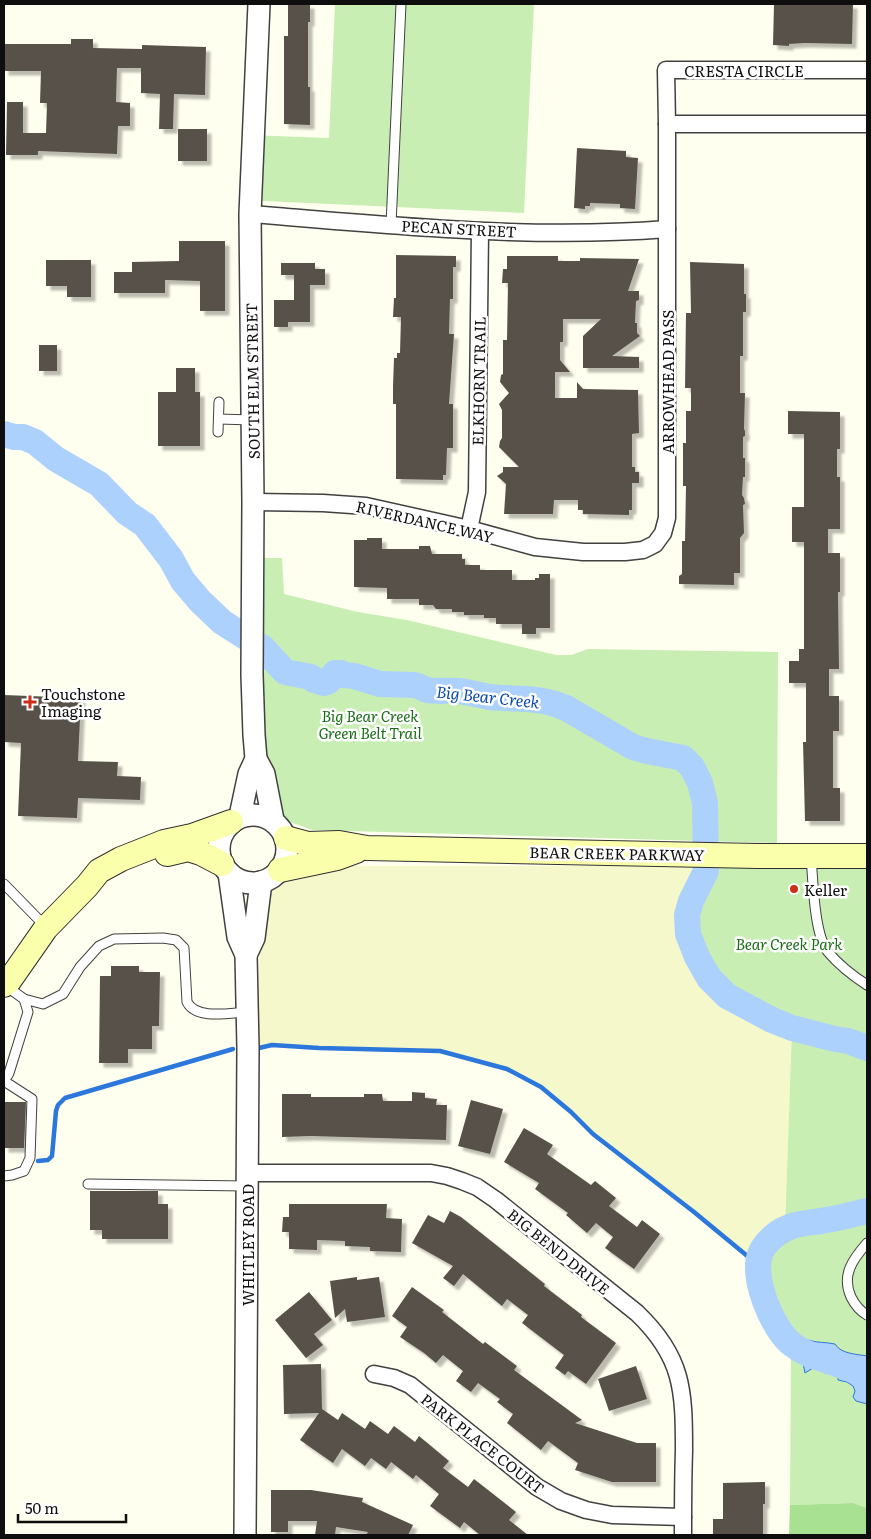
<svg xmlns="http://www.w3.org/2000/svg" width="871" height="1539" font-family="Literata,serif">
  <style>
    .farmland { fill: #f4f8cb }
    .green { fill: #c8eeb4 }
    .forest { fill: #a7e191 }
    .water { fill: #add1fd; stroke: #2c77db }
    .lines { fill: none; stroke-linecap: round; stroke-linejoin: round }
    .stream { stroke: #2c77db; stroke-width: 4.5 }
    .river { stroke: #add1fd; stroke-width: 26 }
    .building { fill: #585149; filter: url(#shadow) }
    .service-casing { stroke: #414141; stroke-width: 11 }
    .minor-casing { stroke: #414141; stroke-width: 19 }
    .tertiary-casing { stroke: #414141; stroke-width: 24 }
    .secondary-casing { stroke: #303030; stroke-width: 26 }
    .service { stroke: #fff; stroke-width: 9 }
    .minor { stroke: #fff; stroke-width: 16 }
    .tertiary { stroke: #fff; stroke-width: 21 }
    .secondary { stroke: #f9ffaa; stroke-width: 24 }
    .poi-dot { fill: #cd2e17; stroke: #fff; stroke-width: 2 }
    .labels { text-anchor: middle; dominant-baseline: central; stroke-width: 5; stroke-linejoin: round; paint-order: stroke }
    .street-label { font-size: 15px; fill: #0e0e0e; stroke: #fff }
    .poi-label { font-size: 15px; fill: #0e0e0e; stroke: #fff; text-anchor: start }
    .park-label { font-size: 15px; font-style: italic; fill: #1a6d17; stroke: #fff }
    .water-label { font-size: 16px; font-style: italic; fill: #0949ad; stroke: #fff }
  </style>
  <defs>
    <filter id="shadow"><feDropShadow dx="4.5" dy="4.5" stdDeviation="1" flood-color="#0004"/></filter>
  </defs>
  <rect width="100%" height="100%" fill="#ffffef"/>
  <path class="farmland" d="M332,866H709L706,871L688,934L697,957L709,978L772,1019L792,1028L785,1229L770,1240L761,1252L757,1264L694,1212L593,1134L571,1112L541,1087L507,1069L440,1051L319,1048L272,1045L259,1048L256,1036L262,905L280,882Z"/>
  <g class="green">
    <path d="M335,4H534L524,213L243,200L246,135L329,138Z"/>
    <path d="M258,558H282L284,594L358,612L407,620L556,655H571L588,649L778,652L777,843L312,830L287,821L274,793L258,727Z"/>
    <path d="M709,866L867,868V1508L853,1503L790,1505L791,1345C788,1341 783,1338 780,1334C767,1317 752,1273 761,1253C765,1242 776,1235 785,1228L792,1028C772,1020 744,1009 727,995C706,979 684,942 687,915C689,898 700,879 709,866Z"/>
  </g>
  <path class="forest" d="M853,1503L867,1508V1535H789L790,1505Z"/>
  <path class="water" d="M808,1340C817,1343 826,1342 835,1344C841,1354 856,1354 867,1356V1404L856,1401L853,1397L855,1391L853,1386L847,1382L838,1380V1375L834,1372L825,1373L817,1368H813L805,1373L803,1363L800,1360H796Z"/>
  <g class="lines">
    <g class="stream">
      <path d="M259,1048L272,1045L319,1048L440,1051L507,1069L541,1087L571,1112L593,1134L694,1212L757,1264"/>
      <path d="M38,1161L48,1160L52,1156L56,1111L58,1105L65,1098L233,1049"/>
    </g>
    <g class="river">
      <path d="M4,434L14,437H23L35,442L56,459L99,484L127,513L145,525L171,559L183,581L200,601L222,622L263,648L285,672L311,677L314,680L324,683L329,681L335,673H341L343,675L354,676L380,684L413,685C419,685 422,689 427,690C437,692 448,690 458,691C469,692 479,695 489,697C517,700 539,696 566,708L633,747L647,751L683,758L692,767L700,783L705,803L706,871L691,901L687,915L688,934L697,957L709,978L727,996L772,1020L792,1028L835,1039L848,1041L867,1048"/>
      <path d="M867,1211C854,1214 840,1218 826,1220C813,1223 798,1222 785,1229C776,1233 765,1243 761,1252C750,1276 773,1331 793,1345C804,1354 818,1357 831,1362C843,1366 855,1371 867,1375"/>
    </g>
  </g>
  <g class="building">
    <path d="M288,4H310V22H308V87H310V125L284,124V36H288Z"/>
    <path d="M774,4H853L852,44L805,43L789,44V46L773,45Z"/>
    <path d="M71,39H93V48L142,49V45L206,47L205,95L174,94L173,129H159L160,94L141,93V68H117L116,102L130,103V126H118L117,154L38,151V155H6L7,102H23V133H46L47,103H40L41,71H4V44H71Z"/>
    <rect x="178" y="129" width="29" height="32"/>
    <path d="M577,148L626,151V157L638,158L635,209L620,208V204L590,203V206H585V209L574,208Z"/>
    <path d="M179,241H225V311H200V281L165,280V293H114V272H132V262L179,261Z"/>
    <path d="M396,255L456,256V267H453V299H450L449,334H454L449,404H453V448H447L446,475H443V480L396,479V404H393V386L394,358H397V353H400L401,317H393L394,298H396Z"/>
    <path d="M507,256H558V261H580V258L639,259L628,291H639V300L636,301L635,323H637V333L640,336L612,356L639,357V368H583V336L601,319H563V342H560V360L570,372H555V398H577V382L583,389L638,390L639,433L632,434V467H635V472H639V483H632V510H629V515L583,514V510H578V500H554L553,514H504L506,484L497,476L503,472V467H519L499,447L500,441L502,438V410L499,404L509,393L500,382L501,375L503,374V340H507L508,283H502L503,269H507Z"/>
    <path d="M46,260H91V297H67V286H46Z"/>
    <path d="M690,262L744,264V294H746V312H743V356H740V393H745L744,429L745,431V436L743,437V458H745V477H743L742,495L744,498L745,504L743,505L744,533L740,538V573H734V585L679,584V576L682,574V541H685L686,486H683V443H686V411H691V388H685L686,313H691Z"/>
    <path d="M281,263H315V269H325V285H310V322H288V327H274V300H294V275H281Z"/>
    <rect x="39" y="345" width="18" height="26"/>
    <path d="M176,368H195V392H200V446H158V392H176Z"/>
    <path d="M788,411L840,412V449H837V477H840V529H828V553H840V592H838L839,669H829V696H839V731H833V788H840V821H805L803,742H806V683H789V661H799V649H804V542H792V507H804V434H788Z"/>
    <path d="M367,538H382V549H419V546H430L432,554H462V559H465V565H480V570H512V580H535V578H539V574H550V628H536V634H522V624H496V618H484V615H464V612H452V609H436L433,605H419V599H387V588L354,587V540H367Z"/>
    <path d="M4,695L81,698L78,761L118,762L117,776L141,777L140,800L78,798L77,818L18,816L21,743L4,742Z"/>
    <path d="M111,966H139V972H160L159,1026H152V1049H128V1063H99L100,976H111Z"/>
    <path d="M412,1092L425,1093V1098L437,1099L436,1105H447L446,1140L311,1136L282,1137V1094H311V1097H364V1094H382L383,1101H412Z"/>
    <path d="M471,1100L503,1109L490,1154L458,1146Z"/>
    <path d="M4,1102H26L24,1148H4Z"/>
    <path d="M524,1128L553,1145L547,1154L591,1185L595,1181L616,1198L609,1206L637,1227L642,1220L660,1234L634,1269L605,1248L613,1237L596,1223L587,1233L566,1215L568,1213L535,1189L539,1183L504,1162Z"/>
    <path d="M90,1191H158V1204H168V1239H102V1230H90Z"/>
    <path d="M289,1204H387L386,1218L402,1219L401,1252L370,1251V1247L345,1246V1241L317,1240V1250L289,1249V1232H282L283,1217H289Z"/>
    <path d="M450,1211L461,1217L545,1284L544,1286L582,1315L581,1317L616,1343L586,1384L568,1371L565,1375L555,1368L564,1355L522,1323L528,1315L507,1299L502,1306L463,1274L454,1286L443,1278L453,1266L412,1243L428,1215L444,1223Z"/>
    <path d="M357,1277V1280L379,1277L385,1317L347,1322L345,1309L335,1318L330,1281Z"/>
    <path d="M412,1287L444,1310L442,1312L483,1344L485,1342L517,1366L514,1370L582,1420L575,1423L637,1443H656V1482H612L575,1470L578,1463L548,1441L541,1450L507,1423L513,1414L497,1402L500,1399L478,1383L471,1392L456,1381L463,1371L443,1355L436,1363L424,1353L400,1337L407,1327L392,1316Z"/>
    <path d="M309,1292L332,1320L314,1334L323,1345L306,1358L275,1320Z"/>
    <path d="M321,1364L322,1409L338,1420L342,1413L365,1429L370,1421L388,1434L394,1426L415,1442L419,1436L449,1461L443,1468L468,1487L474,1479L516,1512L509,1520L528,1535H480L464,1522L460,1528L430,1506L439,1494L416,1475L413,1479L391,1462L386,1469L371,1458L365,1466L342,1449L333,1463L300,1440L319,1413L284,1414L283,1365Z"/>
    <path d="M636,1366L647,1399L609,1411L598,1379Z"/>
    <path d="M765,1482V1504H763V1535H713V1519H723V1483Z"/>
    <path d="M271,1490H311L363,1498L362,1502L413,1525L408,1535H366L368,1532L336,1527L335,1535H315L317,1521H288V1532H271Z"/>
  </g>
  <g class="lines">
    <defs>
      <g id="service">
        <path d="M391,225L401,4"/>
        <path d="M219,419L252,420"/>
        <path d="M218,432L219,402"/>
        <path d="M811,856C813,880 814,935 828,952C839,965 853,976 867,985"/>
        <path d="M4,884L46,927"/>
        <path d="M24,999L43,1004L63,994L80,967L99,946L114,939L163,938L176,940L184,948L187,1002C196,1020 229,1013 247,1012"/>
        <path d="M4,1081L9,1073L28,1012L24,999L6,986"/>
        <path d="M4,1176L12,1175L24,1171L30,1158L32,1099L4,1081"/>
        <path d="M88,1184L247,1186"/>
        <path d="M867,1243C853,1259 841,1275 851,1297C855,1305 860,1311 867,1315"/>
      </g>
      <g id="minor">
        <path d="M867,70H666L667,124H867"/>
        <path d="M250,214C389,225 528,240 667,229"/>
        <path d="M253,502L323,503L366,506L469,529L535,547L583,552H625L643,550L655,544L663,533L667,518V124"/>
        <path d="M469,529L477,492L480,231"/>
        <path d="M247,1173H431L447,1176L462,1181L477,1187L496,1200L637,1313C683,1357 684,1390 684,1451C683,1479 683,1507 683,1535"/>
        <path d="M374,1374L394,1378L410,1385L537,1487L561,1501L586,1510L612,1515L683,1517"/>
      </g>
      <g id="tertiary">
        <path d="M259,4L250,214L253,502L252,675L254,735L256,759L264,774L273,820"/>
        <circle cx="253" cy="849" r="34"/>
        <path d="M240,816L249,774L256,759"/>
        <path d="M229,873L238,937L246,955L248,1048L245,1535"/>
        <path d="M246,955L254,938L261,882"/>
      </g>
      <g id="secondary">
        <path d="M286,838L308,844L339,843L367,848L758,856H867"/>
        <path d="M167,854L188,849L201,853L222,864"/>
        <path d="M280,870L337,858L356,851"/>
        <path d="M4,985L9,981L46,928L87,886L99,871L121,859L164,842L192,836L231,822"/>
      </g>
    </defs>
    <use href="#service" class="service-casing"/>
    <use href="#minor" class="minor-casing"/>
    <use href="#tertiary" class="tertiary-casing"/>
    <use href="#secondary" class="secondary-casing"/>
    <use href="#service" class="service"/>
    <use href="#minor" class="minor"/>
    <use href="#tertiary" class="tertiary"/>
    <use href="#secondary" class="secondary"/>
  </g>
  <g class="poi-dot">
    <path d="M27.5 694.5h5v5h5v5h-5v5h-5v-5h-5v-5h5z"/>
    <circle cx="794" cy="889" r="5"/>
  </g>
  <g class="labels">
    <g class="street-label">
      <text x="744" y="70">CRESTA CIRCLE</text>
      <text transform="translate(459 228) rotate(3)">PECAN STREET</text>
      <text transform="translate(252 381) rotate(-91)">SOUTH ELM STREET</text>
      <text transform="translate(478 381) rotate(-89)">ELKHORN TRAIL</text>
      <text transform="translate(667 382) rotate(-90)">ARROWHEAD PASS</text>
      <text transform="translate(425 521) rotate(13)">RIVERDANCE WAY</text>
      <text transform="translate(617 853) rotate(1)">BEAR CREEK PARKWAY</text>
      <text transform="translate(247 1245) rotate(-90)">WHITLEY ROAD</text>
      <text transform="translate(559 1251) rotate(39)">BIG BEND DRIVE</text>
      <text transform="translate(483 1443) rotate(38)">PARK PLACE COURT</text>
    </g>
    <g class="poi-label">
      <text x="41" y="693">Touchstone<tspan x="41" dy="17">Imaging</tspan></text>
      <text x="804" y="889">Keller</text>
    </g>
    <g class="park-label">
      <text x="370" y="715">Big Bear Creek<tspan x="370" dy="17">Green Belt Trail</tspan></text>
      <text x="789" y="943">Bear Creek Park</text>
    </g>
    <g class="water-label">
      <text transform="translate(488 696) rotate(6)">Big Bear Creek</text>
    </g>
  </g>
  <rect width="871" height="1539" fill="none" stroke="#0e0e0e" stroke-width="10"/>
  <path d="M18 1514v8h108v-8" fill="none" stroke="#0e0e0e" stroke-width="2.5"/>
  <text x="25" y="1514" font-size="15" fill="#0e0e0e" stroke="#ffffff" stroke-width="4" paint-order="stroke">50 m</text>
</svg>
